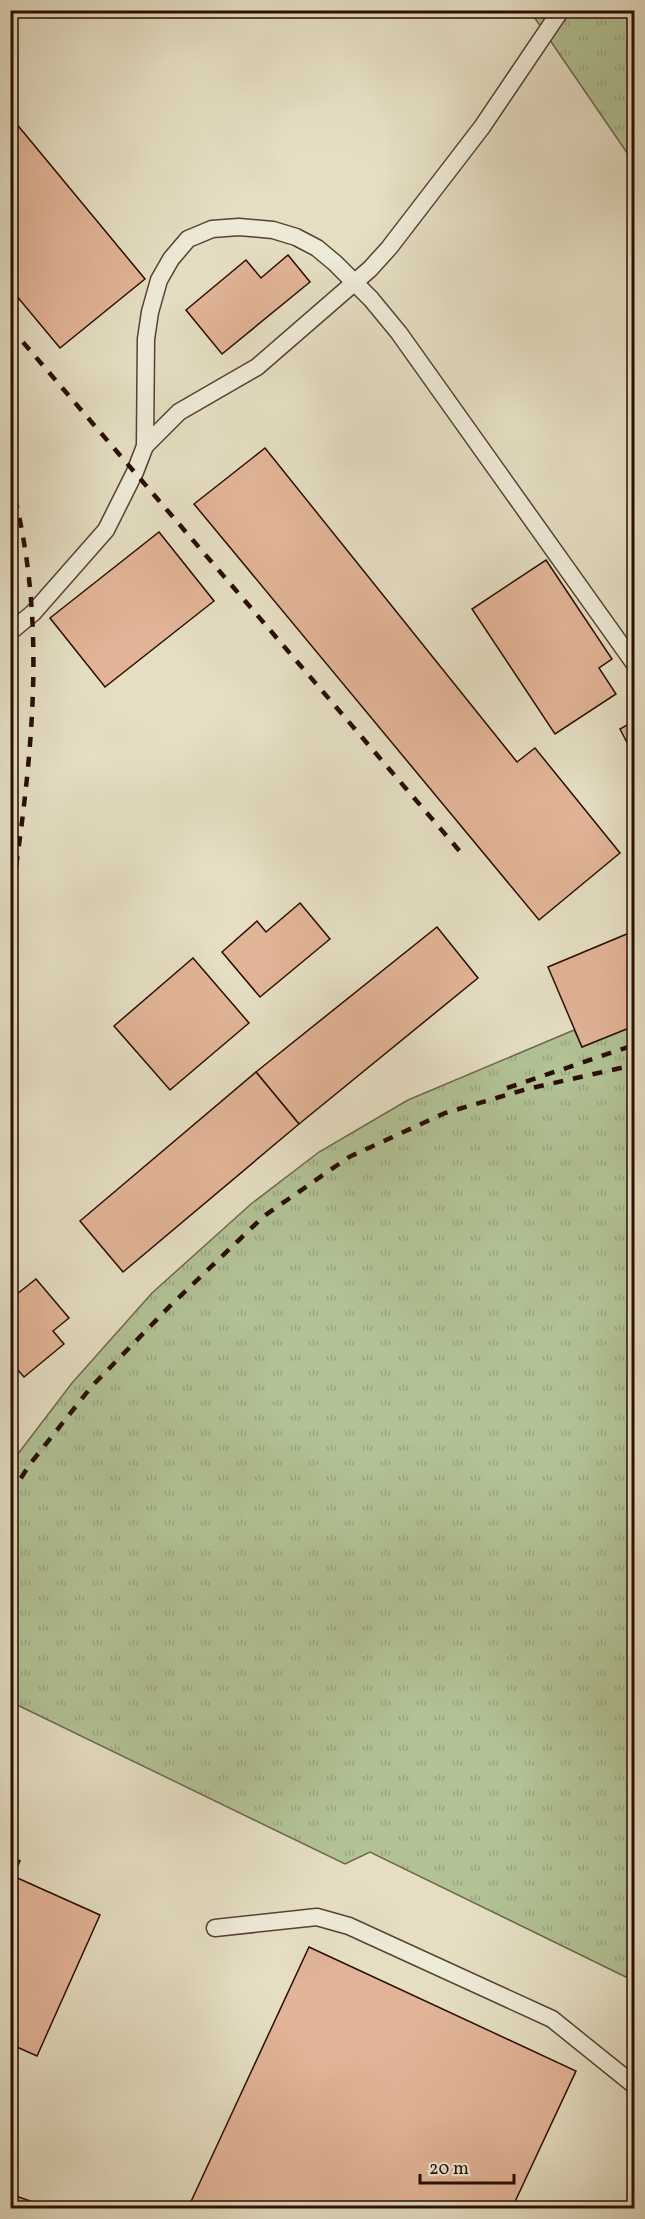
<svg xmlns="http://www.w3.org/2000/svg" width="645" height="2219" font-family="Vollkorn,serif">
  <style>
    .grass { fill: url(#grass-tufts); stroke: #6e684b; stroke-width: 1.5 }
    .building { fill: #e2b497; stroke: #2a0d01; stroke-width: 1.5 }
    .lines { fill: none; stroke-linecap: round; stroke-linejoin: round }
    .lane-casing { stroke: #594132; stroke-width: 19 }
    .lane { stroke: #eeead8; stroke-width: 16 }
    .rail { stroke: #2a0d01; stroke-width: 4.5; stroke-dasharray: 10 10; stroke-linecap: butt }
  </style>
  <defs>
    <pattern id="grass-tufts" width="24" height="20" patternUnits="userSpaceOnUse" patternTransform="scale(1.5)"><rect width="24" height="20" fill="#b2c295"/><path d="M3 7l-1-3M5 7V3M7 7l1-3M15 17l-1-3M17 17v-4M19 17l1-3" fill="none" stroke="#99a67f"/></pattern>
  </defs>
  <rect width="100%" height="100%" fill="#e5dec3"/>
  <filter id="stains"><feTurbulence type="fractalNoise" baseFrequency=".00333" numOctaves="4"/><feColorMatrix values="0 0 0 0 .2 0 0 0 0 .09 0 0 0 0 .02 0 0 0 .5 -.17"/></filter>
  <radialGradient id="worn" r=".72"><stop offset=".6" stop-color="#630" stop-opacity="0"/><stop offset="1" stop-color="#630" stop-opacity=".3"/></radialGradient>
  <g class="grass">
    <path d="M530,11H634V163Z"/>
    <path d="M634,1026V1981L370,1852L345,1864L11,1702V1463L72,1383L152,1293L251,1204L319,1152L408,1100L574,1030L582,1047Z"/>
  </g>
  <g class="building">
    <path d="M10,116L145,279L60,348L10,288Z"/>
    <path d="M288,255L310,282L222,354L186,310L246,260L261,278Z"/>
    <path d="M265,448L517,762L535,748L620,853L539,920L194,504Z"/>
    <path d="M159,532L214,601L105,687L50,618Z"/>
    <path d="M546,560L612,659L599,668L616,694L555,734L472,609Z"/>
    <path d="M634,721V756L620,729Z"/>
    <path d="M300,903L330,939L260,997L222,952L257,921L266,932Z"/>
    <path d="M437,927L478,978L299,1124L256,1072Z"/>
    <path d="M634,931V1026L582,1047L548,967Z"/>
    <path d="M193,958L249,1023L170,1090L114,1026Z"/>
    <path d="M256,1072L299,1124L123,1272L80,1221Z"/>
    <path d="M36,1279L69,1318L53,1331L64,1344L24,1377L10,1361V1286L17,1294Z"/>
    <path d="M10,1857L20,1861L10,1883Z"/>
    <path d="M13,1876L100,1915L37,2056L10,2044V1883Z"/>
    <path d="M309,1947L576,2071L512,2208H188Z"/>
    <path d="M10,2194L33,2202L30,2208H10Z"/>
  </g>
  <g class="lines">
    <defs>
      <g id="lane">
        <path d="M145,446L179,412L257,367L370,269L389,248L482,127L561,10"/>
        <path d="M10,632L33,613L106,530L135,472L145,446L146,339L150,312L159,280L171,259L188,239L212,229L239,227L273,230L296,237L317,248L335,263L371,299L399,333L634,663"/>
        <path d="M215,1928L317,1917L349,1926L552,2019L634,2085"/>
      </g>
    </defs>
    <use href="#lane" class="lane-casing"/>
    <use href="#lane" class="lane"/>
    <g class="rail">
      <path d="M10,327L463,855"/>
      <path d="M10,479C50,623 31,764 10,909"/>
      <path d="M507,1088L634,1045"/>
      <path d="M10,1495L30,1464L92,1386L170,1306L264,1216L349,1157L445,1113L527,1089L634,1065"/>
    </g>
  </g>
  <rect width="645" height="2219" fill="none" stroke="#e5dec3" stroke-width="36"/>
  <rect x="12" y="12" width="621" height="2195" fill="none" stroke="#2a0d01" stroke-width="3"/>
  <rect x="18" y="18" width="609" height="2183" fill="none" stroke="#2a0d01" stroke-width="1.5"/>
  <path d="M420 2174v9h94v-9" fill="none" stroke="#2a0d01" stroke-width="3"/>
  <text x="429" y="2174" font-size="18" fill="#2a0d01" stroke="#eeead8" stroke-width="4.5" paint-order="stroke">20 m</text>
  <rect width="100%" height="100%" filter="url(#stains)"/>
  <rect width="100%" height="100%" fill="url(#worn)"/>
</svg>
